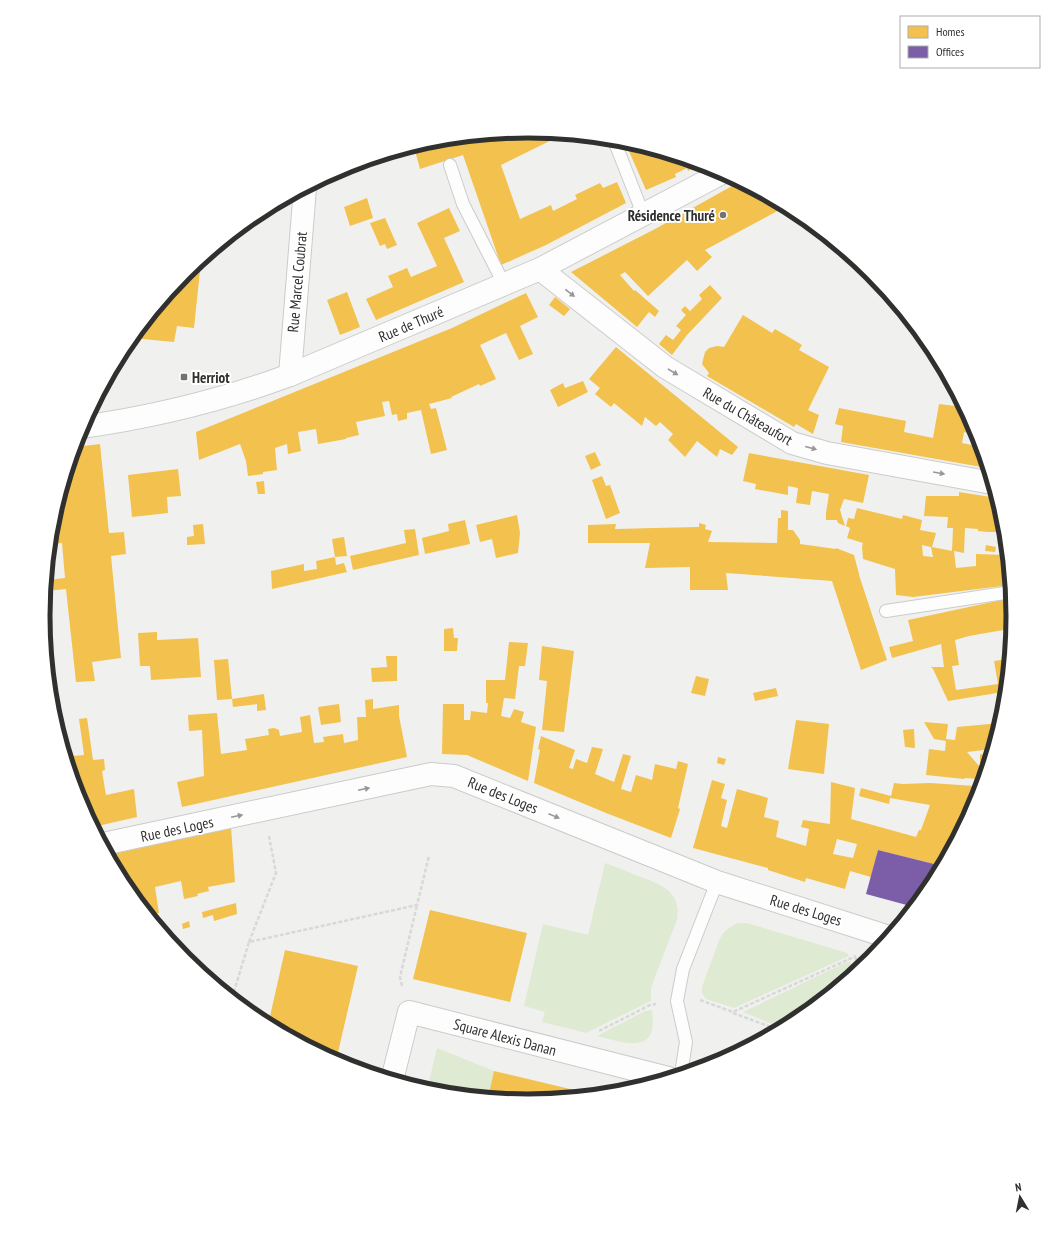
<svg xmlns="http://www.w3.org/2000/svg" width="1056" height="1233" font-family="'PT Sans Narrow',sans-serif">
  <style>
    .green { fill: #deead2 }
    .homes { fill: #f2c14e; fill-rule: evenodd }
    .offices { fill: #7b5ea7 }
    .lines { fill: none; stroke-linecap: round; stroke-linejoin: round }
    .lane-casing { stroke: #cbccca; stroke-width: 14 }
    .street-casing { stroke: #cbccca; stroke-width: 24 }
    .secondary-casing { stroke: #cbccca; stroke-width: 24 }
    .path { stroke: #d8d8d8; stroke-width: 2.5; stroke-dasharray: 4 2; stroke-linecap: butt }
    .lane { stroke: #fdfdfd; stroke-width: 12 }
    .street { stroke: #fdfdfd; stroke-width: 22 }
    .secondary { stroke: #fdfdfd; stroke-width: 22 }
    .oneway { fill: #969796 }
    .poi-dot { fill: #737472; stroke: #fff; stroke-width: 1.5 }
    .labels { text-anchor: middle; dominant-baseline: central; stroke-width: 4; stroke-linejoin: round; paint-order: stroke }
    .poi-label { font-size: 15px; font-weight: bold; fill: #30312f; stroke: #fff; text-anchor: end }
    .street-label { font-size: 15px; fill: #30312f; stroke: #fff }
    .rim { fill: none; stroke: #30312f; stroke-width: 5 }
  </style>
  <rect width="100%" height="100%" fill="#f0f1ef"/>
  <g class="green">
    <path d="M605,863C616,867 627,871 638,876C660,884 682,891 677,920L654,979L651,989V1001L586,1033L542,1022L545,1012L524,1006L543,924L588,935Z"/>
    <path d="M738,923H747L847,953L849,956L734,1008L706,999L702,993V987L720,938C725,930 729,927 738,923Z"/>
    <path d="M850,962L853,965V969L851,976L797,1020L782,1028L743,1012L845,963Z"/>
    <path d="M652,1010C659,1056 625,1043 597,1036L645,1011Z"/>
    <path d="M437,1048L494,1071L488,1098L433,1092L427,1090Z"/>
  </g>
  <g class="homes">
    <path d="M528,132L562,135L501,165L520,219L551,205L553,211L577,199L575,195L600,183L603,188L617,182L626,203L546,245L501,265L463,155L420,169L414,147L434,141Z"/>
    <path d="M625,142L658,152L700,164L688,171L687,168L675,174L676,177L646,190Z"/>
    <path d="M739,182L785,207L705,250L712,257L697,271L687,260L648,296L625,272L620,275L634,291L635,290L659,311L655,317L649,312L637,327L571,272L657,228Z"/>
    <path d="M367,198L373,218L350,226L344,207Z"/>
    <path d="M449,208L460,231L444,238L464,282L376,320L366,299L393,287L388,276L407,268L411,277L437,266L417,223Z"/>
    <path d="M385,218L397,245L387,249L385,244L380,246L370,223Z"/>
    <path d="M201,261L194,328L177,326L174,342L132,338L185,273Z"/>
    <path d="M710,285L722,298L687,335L672,355L659,344L666,335L673,340L681,330L676,326L686,315L681,310L685,306L690,311L702,299L699,295Z"/>
    <path d="M347,292L360,327L340,335L327,300Z"/>
    <path d="M526,293L538,317L520,326L533,354L519,360L506,333L480,345L496,379L480,386L479,384L451,397L452,398L429,404L431,409L436,408L447,450L431,454L421,410L407,413V419L398,421L397,414L392,415L389,401L382,402L385,416L356,422L359,435L346,438V439L318,444L316,429L298,432L301,451L288,454L287,444L275,448L277,470L263,472V474L248,476L246,461L240,444L199,460L196,432L452,328Z"/>
    <path d="M555,297L570,309L564,316L549,305Z"/>
    <path d="M743,315L772,333L775,329L792,339L802,345L799,350L829,367L808,410L819,415L813,434L796,424L794,427L707,376L709,373L702,364L705,352L709,348L717,346L724,347Z"/>
    <path d="M616,347L738,447L732,455L720,449L717,457L697,441L685,457L668,440L673,434L660,422L656,426L645,417L642,426L614,403L611,407L595,394L600,388L589,379Z"/>
    <path d="M583,381L588,392L558,407L550,390L563,383L565,388Z"/>
    <path d="M939,404L963,407L977,435L964,432L962,443L981,447L987,468L841,442L843,426L835,424L839,408L906,421L904,432L933,438Z"/>
    <path d="M100,444L109,533L124,532L126,554L111,556L121,658L92,662L95,681L76,682L66,589L46,591L47,580L65,578L62,543L52,544L51,535L52,522L75,447Z"/>
    <path d="M595,452L601,465L591,470L585,456Z"/>
    <path d="M749,453L869,475L863,503L844,499L840,510L845,526L838,523L837,520H826V513L829,494L812,491L810,505L796,503L798,488L788,486V495L755,489L756,484L743,481Z"/>
    <path d="M178,469L181,496L167,497L168,513L132,517L128,475Z"/>
    <path d="M602,476L606,486L610,485L620,513L606,519L592,480Z"/>
    <path d="M264,481L265,494H258L256,482Z"/>
    <path d="M959,492L997,498L1004,522V530L999,528V532H988L978,531V529L965,528L964,553L954,551L956,568L976,566V554L1007,555L1010,585L913,597L896,595L895,569L863,559L862,547L863,543L847,538L850,528L846,526L848,518L854,519L857,508L902,519L903,515L922,520L920,530L936,533L932,547L952,551L953,528H947L948,517L924,516L926,496H959ZM922,545L931,547L933,557L923,556Z"/>
    <path d="M781,510L788,511V530H793L800,540V544L836,549V548L854,555L860,578L887,660L861,670L832,581L726,573L728,590H690V567L645,568L650,543H588V525L616,524L615,529L654,528L699,527V523L706,525L705,529L712,531L708,542L777,543L778,518H781Z"/>
    <path d="M517,515L520,533L518,553L496,558L492,539L480,542L476,525Z"/>
    <path d="M465,520L470,544L425,554L422,538L449,531L448,524Z"/>
    <path d="M203,524L205,544L187,545V537L194,536L193,525Z"/>
    <path d="M415,529L419,555L353,570L350,556L406,543L404,530Z"/>
    <path d="M1004,531L1007,553H1000Z"/>
    <path d="M344,537L347,556L335,557L332,539Z"/>
    <path d="M986,545L996,547L995,552L985,551Z"/>
    <path d="M335,557L336,565L344,563L347,572L272,589L271,571L304,564V571L317,569L316,561Z"/>
    <path d="M1011,598L1013,617L1011,639L1009,629L969,636L955,640L959,665L952,666L956,690L998,684L994,661L1008,659L1003,714H1000L997,693L948,701L933,669L931,667H944L941,644L892,658L889,647L913,641L908,620Z"/>
    <path d="M453,628L454,638H458L457,651H444V629Z"/>
    <path d="M157,632V640L198,638L201,677L151,680L150,666H140L138,633Z"/>
    <path d="M509,642L528,643L525,666H519L515,699L504,698L501,716L510,718L514,709L524,712L521,722L536,727L528,781L467,755L442,754L443,704H464V720H470L471,711L487,713L488,703H486V680H505Z"/>
    <path d="M542,646L574,651L564,732L542,730L547,681L539,680Z"/>
    <path d="M386,656H397V681L372,682L371,668L387,667Z"/>
    <path d="M228,659L232,699L217,700L214,660Z"/>
    <path d="M696,676L709,679L705,696L691,693Z"/>
    <path d="M776,688L778,696L755,701L753,693Z"/>
    <path d="M264,694L266,710L257,711V704L233,707L232,699Z"/>
    <path d="M373,699V709L399,705V716L407,757L182,807L177,782L204,776L202,730L189,731L188,715L217,713L221,754L247,750L245,739L269,735L268,729L274,728L279,730L280,736L302,732L300,717L310,715L314,743L324,742L323,737L343,734L344,743L358,740L357,717H366L365,700Z"/>
    <path d="M339,704L341,722L321,725L318,707Z"/>
    <path d="M87,718L93,760L104,759L105,770L102,771L106,795L134,789L137,817L93,827L80,802L70,771L75,770L73,756L84,755L79,719Z"/>
    <path d="M796,720L829,724L824,774L788,769Z"/>
    <path d="M924,722L948,724L946,739L955,740L957,727L1000,723L992,749L967,752L980,767V754L990,756L976,802L942,866L878,850L871,877L850,871L845,889L806,878L805,882L768,870V868L693,848L712,780L725,784L721,798L727,800L721,826L727,828L737,789L768,798L764,817L779,821L776,837L806,846L809,829L801,827L803,820L830,824L831,782L855,788L851,819L916,837L919,830H921L930,805L890,798L889,804L859,796L861,788L891,796L894,783L903,784L930,783L975,786L978,779L965,778L964,779L926,775L929,749L945,751L946,741L934,739ZM837,839L857,844L853,858L833,854Z"/>
    <path d="M914,729L915,748L905,747L903,730Z"/>
    <path d="M541,736L575,750L569,768L573,769L576,759L587,763L592,747L603,749L595,774L614,782L623,754L631,756L621,789L631,792L636,775L652,780L655,764L676,769L678,761L688,764L678,808L680,809L671,838L606,813L534,783L540,750L538,749Z"/>
    <path d="M718,757L726,759L724,765L717,763Z"/>
    <path d="M231,827L235,882L208,887L209,891L197,894L198,896L184,899L181,881L155,887L159,913L148,914L142,907L140,890L130,893L125,886L108,855Z"/>
    <path d="M236,903L237,914L214,921L213,915L203,918L202,912Z"/>
    <path d="M430,910L527,933L510,1002L413,979Z"/>
    <path d="M189,921L190,927L183,929L182,924Z"/>
    <path d="M285,950L358,966L336,1061L268,1025Z"/>
    <path d="M494,1071L591,1094L590,1095L528,1101L488,1098Z"/>
  </g>
  <path class="offices" d="M878,850L942,866L931,886L914,907L866,894Z"/>
  <g class="lines">
    <defs>
      <g id="lane">
        <path d="M614,140L643,214"/>
        <path d="M450,165L463,204L504,284"/>
        <path d="M886,611L1011,592"/>
        <path d="M681,1074L686,1042L677,1001L683,969L717,882"/>
      </g>
      <g id="street">
        <path d="M540,269L665,367L792,443L827,453L992,483"/>
        <path d="M290,375L305,188"/>
        <path d="M392,1080L409,1012L668,1078"/>
      </g>
      <g id="secondary">
        <path d="M82,427C153,417 223,400 290,375L540,269L722,173"/>
        <path d="M103,844L431,774L454,776L717,882L889,937"/>
      </g>
    </defs>
    <use href="#lane" class="lane-casing"/>
    <use href="#street" class="street-casing"/>
    <use href="#secondary" class="secondary-casing"/>
    <g class="path">
      <path d="M249,942L276,873L269,836"/>
      <path d="M855,957L860,967L859,970"/>
      <path d="M402,986L400,977L417,905"/>
      <path d="M232,998L249,942L417,905L429,856"/>
      <path d="M700,1000L733,1012L856,956"/>
      <path d="M733,1013L779,1030"/>
      <path d="M599,1031L650,1005L656,1004"/>
    </g>
    <use href="#lane" class="lane"/>
    <use href="#street" class="street"/>
    <use href="#secondary" class="secondary"/>
  </g>
  <defs><path id="oneway-solid" d="M-6-.8H1V-3.2L6.5 0L1 3.2V.8H-6Z"/></defs>
  <g class="oneway">
    <use href="#oneway-solid" transform="translate(570 293) rotate(38)"/>
    <use href="#oneway-solid" transform="translate(673 372) rotate(31)"/>
    <use href="#oneway-solid" transform="translate(811 448) rotate(15)"/>
    <use href="#oneway-solid" transform="translate(939 473) rotate(10)"/>
    <use href="#oneway-solid" transform="translate(364 789) rotate(-12)"/>
    <use href="#oneway-solid" transform="translate(237 816) rotate(-12)"/>
    <use href="#oneway-solid" transform="translate(554 816) rotate(22)"/>
  </g>
  <g class="poi-dot">
    <circle cx="723" cy="215" r="4"/>
    <rect x="180" y="373" width="8" height="8" rx="2"/>
  </g>
  <g class="labels">
    <g class="poi-label">
      <text x="715" y="215">Résidence Thuré</text>
      <text x="192" y="377" text-anchor="start">Herriot</text>
    </g>
    <g class="street-label">
      <text transform="translate(297 282) rotate(-85)">Rue Marcel Coubrat</text>
      <text transform="translate(411 324) rotate(-23)">Rue de Thuré</text>
      <text transform="translate(748 416) rotate(30)">Rue du Châteaufort</text>
      <text transform="translate(503 795) rotate(22)">Rue des Loges</text>
      <text transform="translate(177 829) rotate(-12)">Rue des Loges</text>
      <text transform="translate(806 910) rotate(17)">Rue des Loges</text>
      <text transform="translate(505 1037) rotate(15)">Square Alexis Danan</text>
    </g>
  </g>
  <path d="M0 0H1056V1233H0ZM50 616a478 478 0 1 1 956 0a478 478 0 1 1-956 0Z" fill="#fff" fill-rule="evenodd"/>
  <path class="rim" d="M50 616a478 478 0 1 1 956 0a478 478 0 1 1-956 0Z"/>
  <rect x="900" y="16" width="140" height="52" fill="#ffffff" stroke="#acadac"/>
  <rect x="908" y="26" width="20" height="12" fill="#f2c14e" stroke="#acadac"/>
  <text x="936" y="36" font-size="12" fill="#30312f">Homes</text>
  <rect x="908" y="46" width="20" height="12" fill="#7b5ea7" stroke="#acadac"/>
  <text x="936" y="56" font-size="12" fill="#30312f">Offices</text>
  <g transform="translate(1020 1197) rotate(350)" stroke="#ffffff" stroke-width="3" paint-order="stroke">
  <path d="M0-3L7 15L0 10L-7 15Z" fill="#30312f"/>
  <text y="-6" font-size="11" font-weight="bold" text-anchor="middle" fill="#30312f">N</text>
  </g>
</svg>
